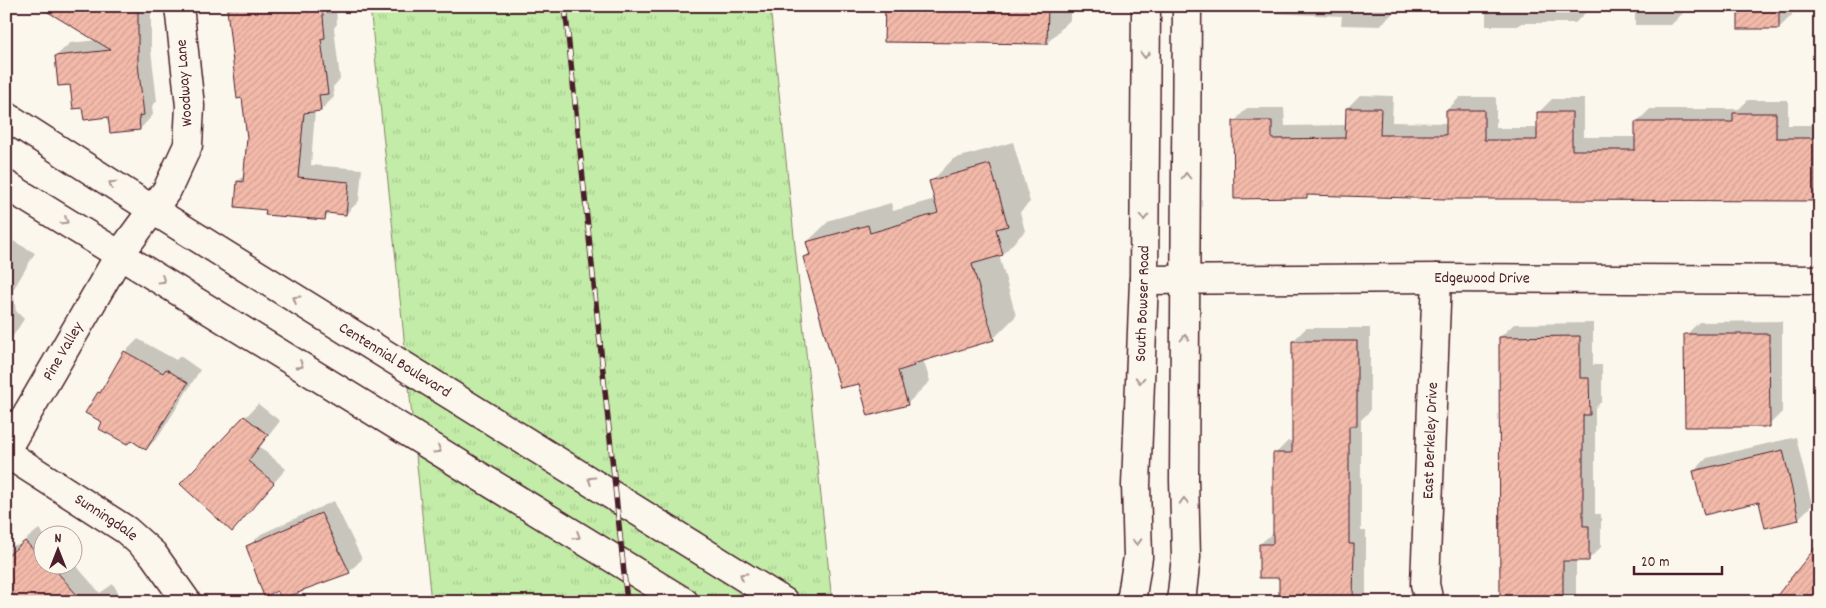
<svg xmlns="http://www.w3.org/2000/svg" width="1826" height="608" font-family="Dekko,sans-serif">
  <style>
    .grass { fill: url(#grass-tufts); stroke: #868669 }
    .shadow { fill: #0003 }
    .building { fill: url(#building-hatch); stroke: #4a1f2b }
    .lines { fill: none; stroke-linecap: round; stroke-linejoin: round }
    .street-casing { stroke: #4a1f2b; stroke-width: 31 }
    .secondary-casing { stroke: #4a1f2b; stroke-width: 31 }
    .street { stroke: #fbf7ec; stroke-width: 28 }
    .secondary { stroke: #fbf7ec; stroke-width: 28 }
    .rail-casing { stroke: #4a1f2b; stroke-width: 5.5 }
    .rail { stroke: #fbf7ec; stroke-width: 4; stroke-dasharray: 11; stroke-linecap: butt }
    .oneway { stroke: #ab9695 }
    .labels { text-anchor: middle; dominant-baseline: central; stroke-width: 5; stroke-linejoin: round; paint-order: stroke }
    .street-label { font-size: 16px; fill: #4a1f2b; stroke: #fbf7ec }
  </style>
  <defs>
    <pattern id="grass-tufts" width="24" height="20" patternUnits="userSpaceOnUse" patternTransform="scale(1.25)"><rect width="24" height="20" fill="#c2eca7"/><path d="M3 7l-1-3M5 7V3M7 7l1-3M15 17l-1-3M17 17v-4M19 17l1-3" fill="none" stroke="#a8ca90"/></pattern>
    <pattern id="building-hatch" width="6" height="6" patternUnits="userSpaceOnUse" patternTransform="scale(1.25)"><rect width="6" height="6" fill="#f3baaa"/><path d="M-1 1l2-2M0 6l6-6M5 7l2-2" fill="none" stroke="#d29f92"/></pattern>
  </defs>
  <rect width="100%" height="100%" fill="#fbf7ec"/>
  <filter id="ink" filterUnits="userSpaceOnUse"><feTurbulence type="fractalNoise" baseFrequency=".02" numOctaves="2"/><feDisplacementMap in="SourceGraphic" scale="10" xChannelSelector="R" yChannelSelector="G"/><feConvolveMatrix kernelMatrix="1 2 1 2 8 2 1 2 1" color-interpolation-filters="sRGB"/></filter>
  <g filter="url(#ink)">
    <path class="grass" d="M370,6H770L832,602H431Z"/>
    <g class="shadow">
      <path d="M45,6H151V50L157,101L152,106L153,115L140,129L83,107L56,56L70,43L98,40Z"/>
      <path d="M231,6H336L337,24L334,28L340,79L333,87L334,97L321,110H315L311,165L362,169L359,201L346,214L331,212L324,219L267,209L238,181L245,175L248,138L229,10Z"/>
      <path d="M886,6H1070V20L1047,43Z"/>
      <path d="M1265,6H1393V13L1380,26L1341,25L1342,16L1265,13Z"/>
      <path d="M1486,6H1588V10L1575,23H1522L1518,26H1486Z"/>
      <path d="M1635,6H1684V12L1671,25H1635Z"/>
      <path d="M1739,6H1792V15L1779,28Z"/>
      <path d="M1360,95L1393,96L1392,122L1447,123V110L1460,97H1496V128H1539V112L1552,99H1584V137H1637V122L1650,109H1739L1748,100H1788V125H1820V195L1815,200L1310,194L1306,197L1234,122L1247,108H1284L1285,126L1347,125V108Z"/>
      <path d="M1013,142L1030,202L1020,212L1025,231L1003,254L999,255L1016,316L993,339L923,359L930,381L907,404L860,382L804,258L810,252L807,242L830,220L891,203L893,211L935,199L931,182L953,159Z"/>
      <path d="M6,237L35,253L13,290L16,311L24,319L6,347Z"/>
      <path d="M1782,321V412L1769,425L1686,335L1699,322Z"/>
      <path d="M1593,323V365H1602V401L1595,408V514H1601V547L1588,560H1576V600L1574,602H1501L1500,337L1514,324Z"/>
      <path d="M1306,328H1370V411L1361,420V531H1366V600L1364,602H1281V577L1260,544L1275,531V454L1288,441H1293V341Z"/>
      <path d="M138,339L176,360L180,356L200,370L159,436L146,449L87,413L99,393L105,386L125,352Z"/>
      <path d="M258,404L280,421L260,447L286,469L232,530L182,484Z"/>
      <path d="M1796,437L1812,505L1799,518L1766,526L1760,500L1694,471L1707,458Z"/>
      <path d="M334,501L362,559L349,572L248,547L261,534Z"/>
      <path d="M39,529L45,536H42V566H72V561L100,593L113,584L124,602H6V549L11,545H19Z"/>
    </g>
    <g class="building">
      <path d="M38,6H138V64L144,115L139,116L140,130L110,133L108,117L84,120L82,108L73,109L70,85L58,86L55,56L111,50Z"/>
      <path d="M260,6H322L325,38L321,39L328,94L319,95L321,111L304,113L298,177L349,182L346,215L326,213L325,220L265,215L266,210L235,207L237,181L243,182L247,138L242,98L237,99L227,9Z"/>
      <path d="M885,6H1048L1047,44L884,42Z"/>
      <rect x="1738" y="6" width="41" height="23"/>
      <path d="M1346,108H1381L1380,135H1446V110H1484V140H1537V112H1572V150H1635V122H1733V113H1776V138H1815V201L1537,200V199H1446L1307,195V198L1234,199L1233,121H1272V139L1345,138Z"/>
      <path d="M990,164L1008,226L996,229L1003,255L972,264L994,340L913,364L914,366L898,371L908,405L868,416L859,384L840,388L803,257L810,255L806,242L868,225L870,233L938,213L929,181Z"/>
      <path d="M1684,334H1769L1770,427H1685Z"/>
      <path d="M1580,336V378H1589L1590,415H1583V526H1589V561H1563V602H1500L1499,337Z"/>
      <path d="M1292,341H1357V426H1349V544H1354L1353,602H1279V578H1259V544H1273V453H1292Z"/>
      <path d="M124,351L163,373L166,369L188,383L146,450L132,441L127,444L99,429L102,422L85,413L98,392L100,393Z"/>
      <path d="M244,416L268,435L248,461L274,483L232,532L180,484Z"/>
      <path d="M1783,450L1799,520L1765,528L1759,502L1704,515L1693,471Z"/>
      <path d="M321,513L350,573L303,590V591L282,599L277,591L264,597L246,546Z"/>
      <path d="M25,541L42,559V566H52L83,602H6V557Z"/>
      <path d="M1820,542V602H1772L1794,574Z"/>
    </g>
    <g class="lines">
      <defs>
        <g id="street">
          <path id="s1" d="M1144,280L1437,278L1820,280"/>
          <path id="s2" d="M6,450L120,254L167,190L188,145L190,106L179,6"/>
          <path id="s3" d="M6,453L126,530L153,554L187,602"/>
          <path id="s4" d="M1429,602L1425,584L1437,278"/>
        </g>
        <g id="secondary">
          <path id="s5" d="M6,116L153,210L784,602"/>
          <path d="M6,185L684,602"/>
          <path id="s6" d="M1131,602L1138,557L1136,485L1144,280L1146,6"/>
          <path d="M1181,602L1186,557L1184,480L1187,6"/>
        </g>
      </defs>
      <use href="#street" class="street-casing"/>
      <use href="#secondary" class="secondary-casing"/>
      <use href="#street" class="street"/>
      <use href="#secondary" class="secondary"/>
      <defs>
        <path id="rail" d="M565,6L627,602"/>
      </defs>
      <use href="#rail" class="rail-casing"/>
      <use href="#rail" class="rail"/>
    </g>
    <defs><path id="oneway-chevron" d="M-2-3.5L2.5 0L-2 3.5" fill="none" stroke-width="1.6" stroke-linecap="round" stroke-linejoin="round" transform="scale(1.25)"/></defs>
    <g class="oneway">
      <use href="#oneway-chevron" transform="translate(1145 55) rotate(90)"/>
      <use href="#oneway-chevron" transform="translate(1186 176) rotate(-90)"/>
      <use href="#oneway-chevron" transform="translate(112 184) rotate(-147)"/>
      <use href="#oneway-chevron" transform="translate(1144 217) rotate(90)"/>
      <use href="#oneway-chevron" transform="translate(65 221) rotate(31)"/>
      <use href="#oneway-chevron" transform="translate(162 280) rotate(32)"/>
      <use href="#oneway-chevron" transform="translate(296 299) rotate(-148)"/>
      <use href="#oneway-chevron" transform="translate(1185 338) rotate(-90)"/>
      <use href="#oneway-chevron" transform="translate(300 365) rotate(32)"/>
      <use href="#oneway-chevron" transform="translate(1140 380) rotate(92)"/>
      <use href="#oneway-chevron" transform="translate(438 450) rotate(32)"/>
      <use href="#oneway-chevron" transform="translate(591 480) rotate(-148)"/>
      <use href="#oneway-chevron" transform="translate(1184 501) rotate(-92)"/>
      <use href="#oneway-chevron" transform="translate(577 536) rotate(32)"/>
      <use href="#oneway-chevron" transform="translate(1137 542) rotate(88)"/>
      <use href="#oneway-chevron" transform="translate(743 576) rotate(-148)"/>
    </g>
  </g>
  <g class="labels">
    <g class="street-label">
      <text transform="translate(185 83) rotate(-94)">Woodway Lane</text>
      <text stroke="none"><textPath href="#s1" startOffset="338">Edgewood Drive</textPath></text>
      <text stroke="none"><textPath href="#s6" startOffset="299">South Bowser Road</textPath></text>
      <text stroke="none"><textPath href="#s2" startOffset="114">Pine Valley</textPath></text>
      <text stroke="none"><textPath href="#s5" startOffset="459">Centennial Boulevard</textPath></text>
      <text stroke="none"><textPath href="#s4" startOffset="162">East Berkeley Drive</textPath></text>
      <text stroke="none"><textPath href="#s3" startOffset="119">Sunningdale</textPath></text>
    </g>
  </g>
  <rect width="1826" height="608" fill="none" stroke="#fbf7ec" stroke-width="25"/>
  <rect x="12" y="12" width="1801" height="583" fill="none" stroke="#4a1f2b" stroke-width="2" filter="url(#ink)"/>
  <g transform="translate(58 550)"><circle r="24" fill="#fbf7ec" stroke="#b4a19f"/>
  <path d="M0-4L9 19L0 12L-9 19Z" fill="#4a1f2b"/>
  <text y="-8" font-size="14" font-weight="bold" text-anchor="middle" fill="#4a1f2b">N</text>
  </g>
  <path d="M1634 566v8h88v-8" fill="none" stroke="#4a1f2b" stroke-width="2.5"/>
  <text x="1641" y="566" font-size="15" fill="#4a1f2b" stroke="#fbf7ec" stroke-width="4" paint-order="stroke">20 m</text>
</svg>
